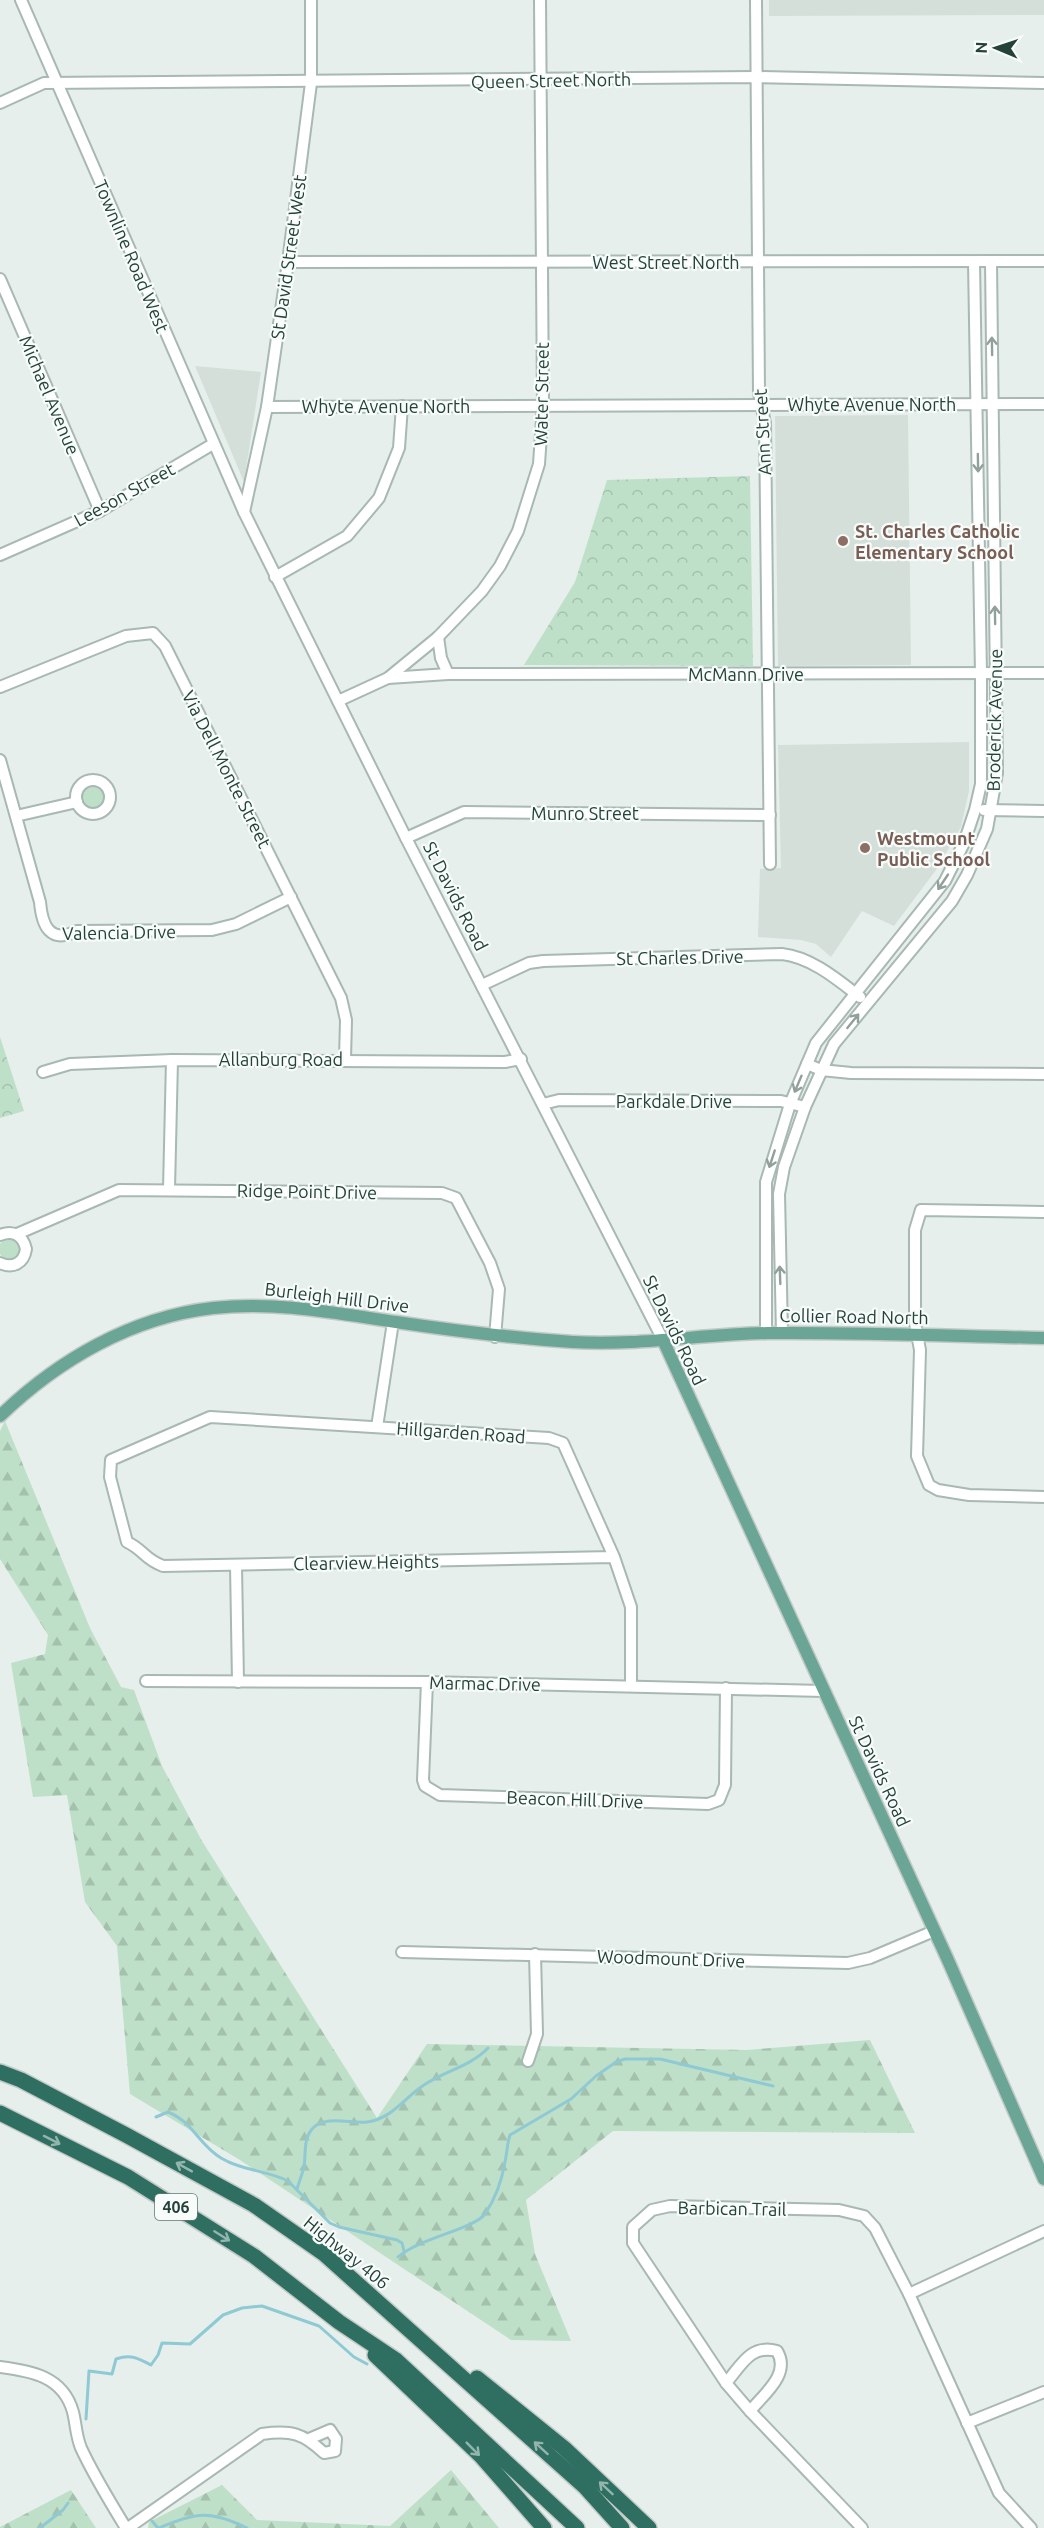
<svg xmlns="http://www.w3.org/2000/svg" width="1044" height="2528" font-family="Ubuntu,sans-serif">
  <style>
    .built { fill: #d4dfda }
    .grass { fill: #bfe0c8 }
    .forest { fill: url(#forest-firs) }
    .park { fill: url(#park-crowns) }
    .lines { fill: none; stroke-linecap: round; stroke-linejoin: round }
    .stream { stroke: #8ec9d4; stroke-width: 3 }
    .minor-casing { stroke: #a8b8b2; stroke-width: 14 }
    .major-casing { stroke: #c2cac8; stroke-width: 15 }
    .highway-casing { stroke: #c2cac8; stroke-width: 18 }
    .minor { stroke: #fff; stroke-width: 10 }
    .major { stroke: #6aa596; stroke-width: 12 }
    .highway { stroke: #2f6f62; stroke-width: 15 }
    .oneway { stroke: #92a09c }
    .oneway2 { stroke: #93b5ae }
    .education-dot { fill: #8d6e63; stroke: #f7fbf9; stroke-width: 2 }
    .labels { text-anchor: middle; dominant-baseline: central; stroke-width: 4.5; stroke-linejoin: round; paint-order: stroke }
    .shield { fill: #f7fbf9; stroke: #637a73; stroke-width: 1.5 }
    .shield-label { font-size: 16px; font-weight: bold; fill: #24423a }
    .street-label { font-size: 18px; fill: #24423a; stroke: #f7fbf9 }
    .education-label { font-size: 18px; font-weight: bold; fill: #785e54; stroke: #f7fbf9; text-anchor: start }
  </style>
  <defs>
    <pattern id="forest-firs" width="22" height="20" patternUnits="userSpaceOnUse" patternTransform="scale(1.5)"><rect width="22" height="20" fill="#bfe0c8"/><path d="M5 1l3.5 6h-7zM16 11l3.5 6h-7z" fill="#a4c1ad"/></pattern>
    <pattern id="park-crowns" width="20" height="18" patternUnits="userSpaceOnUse" patternTransform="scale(1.5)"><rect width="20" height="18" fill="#bfe0c8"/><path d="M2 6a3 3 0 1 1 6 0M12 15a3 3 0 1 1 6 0" fill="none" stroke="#a4c1ad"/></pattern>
  </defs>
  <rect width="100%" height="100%" fill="#e6efeb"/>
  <g class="built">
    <path d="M769,0H1044V15L769,16Z"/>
    <path d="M195,366L261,372L244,482Z"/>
    <path d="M908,415L911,665L778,666L775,416Z"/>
    <path d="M969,742V791L961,827L936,870L894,926L862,911L831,957L816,944L801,940L758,937L760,869L781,868L778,745Z"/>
  </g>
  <g class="grass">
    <circle cx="93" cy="798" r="11"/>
    <circle cx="10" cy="1249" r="11"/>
  </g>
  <g class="forest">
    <path d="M5,1421L90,1628L121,1687L134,1690L162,1766L202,1841L377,2118L427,2044L747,2050L870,2040L915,2133L613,2131L526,2200L535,2254L571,2341L511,2340L240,2160L130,2094L117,1946L85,1902L67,1795L33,1797L11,1663L45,1654L48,1635L0,1559V1431Z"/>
    <path d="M451,2470L499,2528H148L149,2522L222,2485L257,2520L390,2526Z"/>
    <path d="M71,2490L96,2528H0V2527Z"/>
  </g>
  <g class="park">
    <path d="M750,476L753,666L524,665L575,582L607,480Z"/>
    <path d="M0,1037L24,1111L0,1118Z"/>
  </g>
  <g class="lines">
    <g class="stream">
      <path d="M156,2117L168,2112C193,2122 199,2145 221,2158C242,2171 267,2170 288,2181L330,2223L339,2227L397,2240L402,2243L404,2251"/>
      <path d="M297,2189C299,2182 302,2175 304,2167C306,2154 303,2138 313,2128C326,2115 351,2124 367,2122C392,2119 405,2097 424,2085C445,2071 471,2066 488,2048"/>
      <path d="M398,2257C419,2238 474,2229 485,2214C495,2199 502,2180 505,2162C507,2153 507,2144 510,2135L571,2099L596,2076L616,2062L625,2059H660L773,2086"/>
      <path d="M86,2419L89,2371L112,2374L116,2359C131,2354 138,2358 151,2365L158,2355L162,2343L190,2344L223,2315L242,2308L262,2306L319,2326L354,2357L367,2364"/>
      <path d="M152,2521L158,2528"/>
      <path d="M40,2528L63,2510L68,2503"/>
      <path d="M159,2528C196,2512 210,2510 247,2528"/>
    </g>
    <defs>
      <g id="minor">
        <path d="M21,0L244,512L406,838L663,1340"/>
        <path d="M756,0L759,393L765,423L770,864"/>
        <path d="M0,103L44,83L756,77L1044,83"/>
        <path d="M288,262L1044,261"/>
        <path d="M0,279L100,511"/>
        <path d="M267,407L1044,404"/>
        <path d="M244,512L267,407L288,262L311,83V0"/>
        <path d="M0,555L100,511L213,444"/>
        <path d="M275,577L347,536L379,498L399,448L402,406"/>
        <path d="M438,637L441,658L448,674"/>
        <path d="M388,678L448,674L1044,673"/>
        <path d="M0,687L126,636L153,633L165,646L341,998L346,1020L345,1059"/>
        <path d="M338,701L388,678L438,637L482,591L500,566L518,531L539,464L543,405L540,0"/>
        <path d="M0,760L40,902C42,926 50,944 77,931L212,930L236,924L291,897"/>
        <circle cx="93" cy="797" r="17"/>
        <path d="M984,810L1044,811"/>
        <path d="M16,816L77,802"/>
        <path d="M406,838L464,812L770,815"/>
        <path d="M482,985L529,963L543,961L782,954C811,957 838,980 860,997"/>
        <path d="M807,1064L821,1070L851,1073L1044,1074"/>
        <path d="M43,1072L70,1064L172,1060L505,1062L521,1059"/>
        <path d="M543,1104L559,1100L781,1101L805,1107"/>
        <path d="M169,1189L172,1060"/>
        <path d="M1044,1212L921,1210L915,1230V1323L920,1350L917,1456L929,1485L938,1490L969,1495L1044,1497"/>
        <path d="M17,1234L119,1190L442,1193L456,1198L490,1263L499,1289L495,1337"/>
        <path d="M0,1235C13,1230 23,1235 26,1249C24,1263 13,1269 0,1263"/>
        <path d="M766,1333V1182L790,1104L816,1043L945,881L964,843L975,810L981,784V674L974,262"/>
        <path d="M782,1333L779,1194L784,1167L805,1107L834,1044L952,901L967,875L987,829L997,773L991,262"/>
        <path d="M377,1427L393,1322"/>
        <path d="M614,1557L163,1566C144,1559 144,1550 127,1542L110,1477L111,1460L210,1417L549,1438L563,1443L614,1557L631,1607V1686"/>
        <path d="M236,1565L238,1682"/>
        <path d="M146,1681L427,1682L823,1691"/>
        <path d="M427,1682L423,1780L425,1786L440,1795L708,1804L719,1800L725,1785L726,1688"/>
        <path d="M402,1952L848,1963L870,1958L934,1931"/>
        <path d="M528,2061L537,2034L535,1954"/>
        <path d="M909,2294L1044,2231"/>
        <path d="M0,2367C31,2371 63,2376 73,2412C76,2424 76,2436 81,2448C94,2476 110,2502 126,2528"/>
        <path d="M726,2383C742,2364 751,2344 777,2351C791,2374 764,2394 750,2411"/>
        <path d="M967,2423L1044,2392"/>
        <path d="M128,2528L262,2434C291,2430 303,2433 324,2453L335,2451L336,2439L330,2430L309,2439"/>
        <path d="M862,2528L750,2411L726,2383L633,2243V2227L652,2210L670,2206L839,2210L864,2216L875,2228L909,2294L999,2493L1031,2528"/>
      </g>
      <g id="major">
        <path d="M663,1340L947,1958L1044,2179"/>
        <path d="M0,1416C58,1360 132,1317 213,1308C275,1301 335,1313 396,1322C456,1331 513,1338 573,1342C638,1346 703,1334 768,1333C860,1332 952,1336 1044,1338"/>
      </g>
      <g id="highway">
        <path d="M0,2072L21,2080L126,2135L254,2205L323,2253L585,2487L622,2528"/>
        <path d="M0,2113L128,2177L254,2256L339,2322L396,2360L577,2528"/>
        <path d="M375,2355L481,2456L544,2528"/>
        <path d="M477,2378L564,2448L649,2528"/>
      </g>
    </defs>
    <use href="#minor" class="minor-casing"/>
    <use href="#major" class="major-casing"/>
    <use href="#highway" class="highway-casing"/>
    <use href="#minor" class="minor"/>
    <use href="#major" class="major"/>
    <use href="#highway" class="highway"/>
  </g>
  <defs><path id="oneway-shaft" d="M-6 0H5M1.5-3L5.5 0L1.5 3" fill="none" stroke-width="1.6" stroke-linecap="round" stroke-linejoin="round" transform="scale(1.5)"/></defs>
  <g class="oneway">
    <use href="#oneway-shaft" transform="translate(992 346) rotate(-91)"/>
    <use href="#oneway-shaft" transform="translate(978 463) rotate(89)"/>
    <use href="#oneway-shaft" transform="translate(995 615) rotate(-91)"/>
    <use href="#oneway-shaft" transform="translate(943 882) rotate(124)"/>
    <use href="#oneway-shaft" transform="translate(853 1021) rotate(-51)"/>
    <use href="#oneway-shaft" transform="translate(798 1084) rotate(113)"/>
    <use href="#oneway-shaft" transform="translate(772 1159) rotate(108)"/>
    <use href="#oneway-shaft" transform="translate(780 1275) rotate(-92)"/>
  </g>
  <g class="oneway2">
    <use href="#oneway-shaft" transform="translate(52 2140) rotate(27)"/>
    <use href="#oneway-shaft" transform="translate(184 2167) rotate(-151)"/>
    <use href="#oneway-shaft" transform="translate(222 2236) rotate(32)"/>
    <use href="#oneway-shaft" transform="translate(541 2448) rotate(-138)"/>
    <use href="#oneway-shaft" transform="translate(473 2449) rotate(45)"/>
    <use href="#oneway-shaft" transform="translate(606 2488) rotate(-137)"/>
  </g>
  <g class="education-dot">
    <circle cx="843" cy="541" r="6"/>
    <circle cx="865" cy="848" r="6"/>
  </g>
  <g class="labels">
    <rect class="shield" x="155" y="2194" width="42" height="26" rx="4.5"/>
    <g class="shield-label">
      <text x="176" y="2207">406</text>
    </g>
    <g class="street-label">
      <text transform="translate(551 80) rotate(-1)">Queen Street North</text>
      <text transform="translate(132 256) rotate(67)">Townline Road West</text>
      <text transform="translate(288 257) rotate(-82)">St David Street West</text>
      <text x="666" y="262">West Street North</text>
      <text transform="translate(541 394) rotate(-89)">Water Street</text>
      <text transform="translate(50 395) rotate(67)">Michael Avenue</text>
      <text x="872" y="404">Whyte Avenue North</text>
      <text x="386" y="406">Whyte Avenue North</text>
      <text transform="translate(762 432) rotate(-93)">Ann Street</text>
      <text transform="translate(124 494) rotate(-29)">Leeson Street</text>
      <text x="746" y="674">McMann Drive</text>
      <text transform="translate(994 720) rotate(-89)">Broderick Avenue</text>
      <text transform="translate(227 769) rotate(63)">Via Dell Monte Street</text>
      <text x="585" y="813">Munro Street</text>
      <text transform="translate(456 896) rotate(63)">St Davids Road</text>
      <text transform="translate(119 932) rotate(-1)">Valencia Drive</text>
      <text transform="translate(680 957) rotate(-1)">St Charles Drive</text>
      <text x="281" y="1059">Allanburg Road</text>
      <text x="674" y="1101">Parkdale Drive</text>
      <text transform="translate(307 1191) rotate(1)">Ridge Point Drive</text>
      <text transform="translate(337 1297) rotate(7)">Burleigh Hill Drive</text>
      <text transform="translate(854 1316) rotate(1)">Collier Road North</text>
      <text transform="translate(675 1330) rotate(64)">St Davids Road</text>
      <text transform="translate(461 1432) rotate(4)">Hillgarden Road</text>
      <text transform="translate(366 1562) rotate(-1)">Clearview Heights</text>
      <text transform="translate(485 1683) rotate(1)">Marmac Drive</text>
      <text transform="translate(880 1771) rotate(65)">St Davids Road</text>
      <text transform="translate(575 1799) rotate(2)">Beacon Hill Drive</text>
      <text transform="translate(671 1958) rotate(2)">Woodmount Drive</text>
      <text transform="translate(732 2208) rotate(1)">Barbican Trail</text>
      <text transform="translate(347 2252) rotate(39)">Highway 406</text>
    </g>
    <g class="education-label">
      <text x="855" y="531">St. Charles Catholic<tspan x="855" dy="21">Elementary School</tspan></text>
      <text x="877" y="838">Westmount<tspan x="877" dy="21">Public School</tspan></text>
    </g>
  </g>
  <g transform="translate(996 48) rotate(272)" stroke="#f7fbf9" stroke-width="4.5" paint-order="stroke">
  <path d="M0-4.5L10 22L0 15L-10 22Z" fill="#24423a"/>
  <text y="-9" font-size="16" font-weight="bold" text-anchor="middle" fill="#24423a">N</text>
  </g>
</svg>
